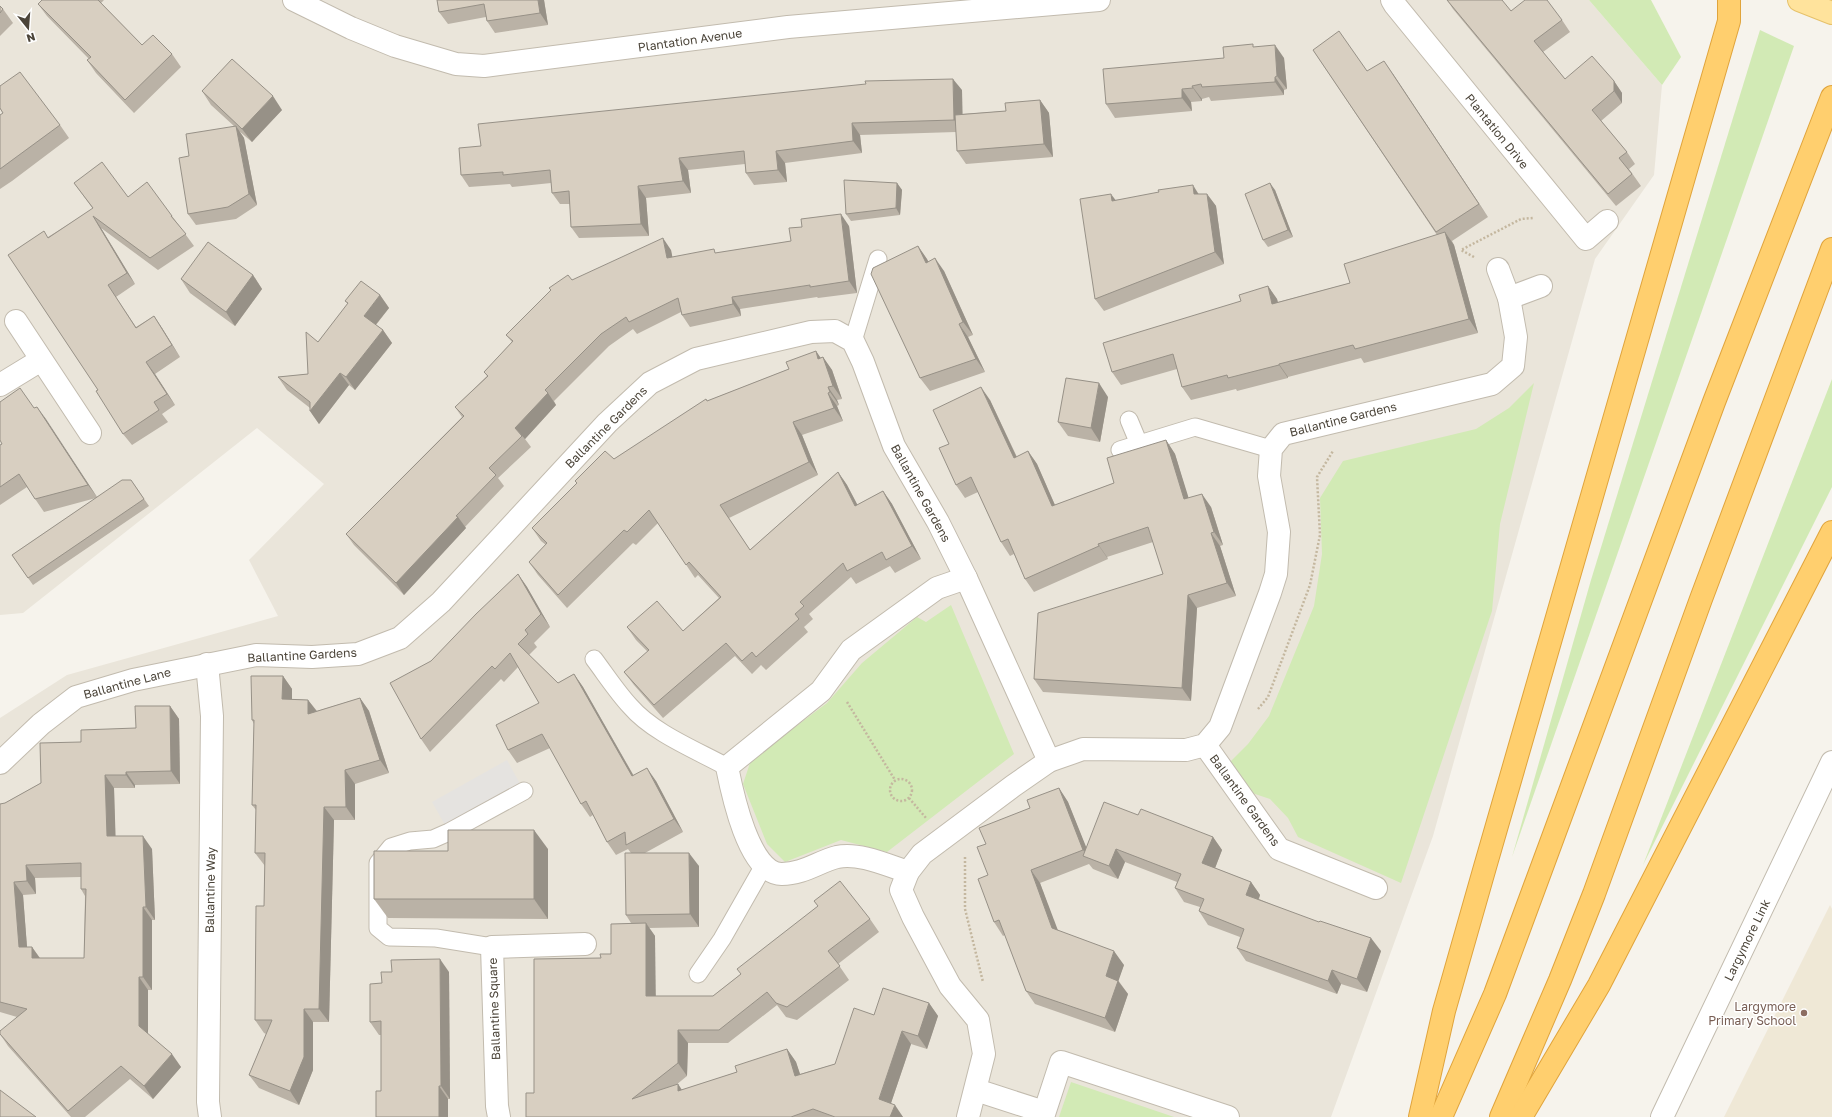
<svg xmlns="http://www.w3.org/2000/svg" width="1832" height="1117" font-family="'Golos Text',sans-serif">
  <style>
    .residential { fill: #eae5da }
    .education { fill: #efe8d6 }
    .green { fill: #d2eab5 }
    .parking { fill: #e5e3e0 }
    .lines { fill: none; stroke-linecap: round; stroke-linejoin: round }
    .service-casing { stroke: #c2bbae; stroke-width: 19 }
    .minor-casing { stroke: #c2bbae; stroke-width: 24 }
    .tertiary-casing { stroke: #c2bbae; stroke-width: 24 }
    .primary-casing { stroke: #e6c16a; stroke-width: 24 }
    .motorway-casing { stroke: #e0a43c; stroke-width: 24 }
    .path { stroke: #c4b79f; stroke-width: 2.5; stroke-dasharray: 2 2; stroke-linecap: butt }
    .service { stroke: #fff; stroke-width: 17 }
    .minor { stroke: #fff; stroke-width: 22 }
    .tertiary { stroke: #fff; stroke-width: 22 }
    .primary { stroke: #ffe39c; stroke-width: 22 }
    .motorway { stroke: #ffcf6e; stroke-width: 22 }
    .wall { fill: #bab2a6; fill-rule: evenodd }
    .shaded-wall { fill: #979187 }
    .building { fill: #d8cfc1; stroke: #979187; fill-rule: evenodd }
    .education-dot { fill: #8d6e63; stroke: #fff; stroke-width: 1.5 }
    .labels { text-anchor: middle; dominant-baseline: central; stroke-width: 3; stroke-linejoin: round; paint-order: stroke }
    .street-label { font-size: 12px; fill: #4b4439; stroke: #fff }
    .education-label { font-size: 12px; fill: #785e54; stroke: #fff; text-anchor: end }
  </style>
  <rect width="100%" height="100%" fill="#f6f3ec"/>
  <path class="residential" d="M0,0H1589L1662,85L1654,175L1595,259L1433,836L1331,1117H0V718L67,675L278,616L249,560L324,484L257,428L23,613L0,615Z"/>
  <path class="education" d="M1830,905L1832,909V1117H1724Z"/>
  <g class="green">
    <path d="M1589,0H1651L1681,57L1662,85Z"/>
    <path d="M1760,30L1794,46L1512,857L1591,580Z"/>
    <path d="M1832,379V487L1643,865Z"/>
    <path d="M1534,383L1500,524L1492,611L1401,883L1298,837L1288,818L1270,799L1252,793L1229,763L1248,744L1269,716L1314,606L1322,554L1320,498L1343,461L1476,429L1509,408Z"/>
    <path d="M951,605L1014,754L887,852L841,840L785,862L767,844L743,784L751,760L827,703L862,663L917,617L926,622Z"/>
    <path d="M1071,1082L1174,1117H1059Z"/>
  </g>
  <path class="parking" d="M507,760L524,791L449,832L432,802Z"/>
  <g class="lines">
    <defs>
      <g id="service">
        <path d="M853,341L878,259"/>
        <path d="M1129,420L1139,444"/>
        <path d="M1120,450L1195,427L1271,449"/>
        <path d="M594,659C606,675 617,692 630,706C653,733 696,750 727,767"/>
        <path d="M492,947L436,938L389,937L378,928V863L391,847L410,841L433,839L449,832L524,791"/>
        <path d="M698,974L722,939L763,867"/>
      </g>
      <g id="minor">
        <path d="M294,0L351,28L395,46L456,64L484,66L788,27L1099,0"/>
        <path d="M1392,0L1395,5L1586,239L1607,221"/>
        <path d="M1509,298L1541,286"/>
        <path d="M16,321L90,433"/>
        <path d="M0,385L41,360"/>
        <path d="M207,664L212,716L208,1102L210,1117"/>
        <path d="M1205,745L1279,849L1376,888"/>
        <path d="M0,763L41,724L76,697L133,680L256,655L312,657L358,654L400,638L441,602L607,423L650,383L696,359L811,332L835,331L853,341L863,362L894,446L938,522L966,578L1049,761"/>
        <path d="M908,872C887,865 858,852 837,857C818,862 803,874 782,874C749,875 732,792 727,767L821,691L851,650L937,588L966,578"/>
        <path d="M976,1090L1044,1112"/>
        <path d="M499,1117L497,1106L492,947L585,944"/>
        <path d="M968,1117L984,1054L978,1020L950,986L913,917L901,890L908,872L922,854L1013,786L1049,761L1083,749L1186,750L1205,745L1220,727L1270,593L1276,574L1279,532L1269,476L1271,449L1283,434L1492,384L1513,366L1516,337L1509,298L1498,269"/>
        <path d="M1043,1117L1061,1062L1228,1117"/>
      </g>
      <path id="tertiary" d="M1662,1117L1832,762"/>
      <path id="primary" d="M1799,0L1832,13"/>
      <g id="motorway">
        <path d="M1420,1117L1444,1011L1485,867L1729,21V0"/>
        <path d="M1441,1117L1495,994L1714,402L1832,97"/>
        <path d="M1501,1117L1560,980L1594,894L1701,599L1832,249"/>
        <path d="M1521,1117L1599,985L1832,532"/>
      </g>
    </defs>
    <use href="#service" class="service-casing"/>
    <use href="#minor" class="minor-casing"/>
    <use href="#tertiary" class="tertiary-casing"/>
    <use href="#primary" class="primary-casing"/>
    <use href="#motorway" class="motorway-casing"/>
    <g class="path">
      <path d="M1474,257L1461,250L1521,219L1533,218"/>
      <path d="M847,702L895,780"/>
      <path d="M1258,709L1268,697L1310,585L1320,535L1317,477L1333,451"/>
      <circle cx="901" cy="790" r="11"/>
      <path d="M909,798L926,818"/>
      <path d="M965,857V909L983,982"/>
    </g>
    <use href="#service" class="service"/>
    <use href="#minor" class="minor"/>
    <use href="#tertiary" class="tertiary"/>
    <use href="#primary" class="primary"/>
    <use href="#motorway" class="motorway"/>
  </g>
  <g class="wall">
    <path d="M42,0H104L101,3L142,45L172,54L181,67L134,113L96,73L87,60L89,59L47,16L38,4Z"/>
    <path d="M437,0H544L548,25L495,33L487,21L486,17L448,24L439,12Z"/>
    <path d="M1447,0L1562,20L1570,32L1543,52L1565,79L1614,81L1622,93V103L1601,121L1627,152L1635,164L1629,169L1641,186L1616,206L1453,9Z"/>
    <path d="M0,6L3,9L13,23L0,36Z"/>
    <path d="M1255,47L1284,58L1287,89L1284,90V95L1211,101L1209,97L1202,99V101L1191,102L1192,111L1115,118L1106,104L1224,58Z"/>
    <path d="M1313,50L1367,71L1393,74L1488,217L1452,241L1454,245L1478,333L1364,363L1361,358L1288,377V378L1237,391L1236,389L1191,400L1182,387L1177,369L1121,385L1112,372L1241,301L1268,286L1277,299L1278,302L1350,283L1437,235Z"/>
    <path d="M0,86L60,125L69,138L12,181L0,189V115L3,113L0,109Z"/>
    <path d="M962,90V114L1006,111L1040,100L1049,113L1053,157L966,164L957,151L956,132L860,135L862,153L785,163L787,182L754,185L746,173L745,164L688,170L691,193L646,198L649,236L579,238L571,227L570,204H560L552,193L551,183L512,187L510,184L469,187L461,175Z"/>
    <path d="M202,91L282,110L252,142L239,131L244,138L257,205L236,219L196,225L188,214L189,156L234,126L211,105Z"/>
    <path d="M74,183L128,197L172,216L194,246L158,270L101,228L135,284L116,297L136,327L154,316L162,328L180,357L155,374L175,405L162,414L168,422L132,445L123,434L98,390L48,237L93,209Z"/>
    <path d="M897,183L902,190L900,215L851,221L846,214Z"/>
    <path d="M1275,190L1293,237L1268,247L1263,240Z"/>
    <path d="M1199,194H1207L1216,206L1224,264L1104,311L1095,299L1115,200Z"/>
    <path d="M849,226L857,293L818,298L817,297L740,309L741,316L690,327L682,315L681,312L637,334L633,329L609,346L554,401L556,405L525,439L531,447L498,478L504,486L465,527L466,528L404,595L354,545L346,534L462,417L455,407L487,376L484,372L512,342L506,335L572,280L671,250L672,257L716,253L791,241Z"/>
    <path d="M918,246L928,261L944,271L973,335L968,337L985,372L930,391L920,378Z"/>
    <path d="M253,275L262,289L235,326L190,293L181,279Z"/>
    <path d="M380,295L389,308L376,325L383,330L392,343L355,390L349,385L319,424L310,411V408L287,390L278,377L308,374L318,342L348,304L345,301Z"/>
    <path d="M816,351L820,358L823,357L832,370L842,399L837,400L839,405L837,406L843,421L802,435L818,475L729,518L750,550L838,472L847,485L857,505L883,491L892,504L921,559L895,573L890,566L856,584L851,577L809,614L813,619L804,627L808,632L766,670L761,665L752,674L735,656L663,718L634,685L624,672L648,652L636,640L627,627L683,631L719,598L698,575L695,578L658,523L636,545L633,543L567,608L538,575L529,562L546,545L541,541L532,528L577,483L575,481L614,459L707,401L789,369Z"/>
    <path d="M1108,397L1100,442L1068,436L1058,422Z"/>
    <path d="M990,400L1017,457L1028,451L1037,464L1055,505L1114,483L1166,440L1175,454L1188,498L1211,507L1223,545L1220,546L1236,596L1197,608L1191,701L1043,692L1034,679L1163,574L1153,542L1107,557L1108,559L1034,592L1025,579L1014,554L1010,556L1001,542L978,492L965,498L956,485L949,444Z"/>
    <path d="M37,407L97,497L131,480L149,506L33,585L12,555L96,498L44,512L27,487L0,505V445L2,444Z"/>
    <path d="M518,574L527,587L550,627L534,643L537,647L529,655L558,683L574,674L583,687L634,776L656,781L683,832L645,853L699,866V927L649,928L655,936V996H713L741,974L818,906L814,901L870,919L879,932L838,964L849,980L797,1020L786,1017L777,1005L728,1043H688L687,1076L676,1085L678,1084L682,1090L737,1072L787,1049L796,1062L800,1074L835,1064L874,1015L929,1003L938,1016L927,1049L911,1044L891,1103L903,1117H526L534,1093L601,958L611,954L631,923L626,915L631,853L628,849L616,855L607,842L593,815L590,817L581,804L550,748L517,763L508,750L539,703L518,667L504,682L501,679L430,752L421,739L431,661Z"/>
    <path d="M283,676L292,689V699L308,700L317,711L360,698L369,711L389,773L355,784V820H334L329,1022H313V1070L299,1105L259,1088L249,1075L266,1034L264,1033L255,1020L264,906L265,866L255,853L256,810L252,805L254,724L252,720Z"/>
    <path d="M170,706L179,719L180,784L135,785V788H114L115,836L152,849L155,920H152V990H148V1034L181,1067L153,1099L130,1079L85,1117H71L8,1046L0,1034L17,1017L0,1012V804L5,803L41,783L81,742L136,728ZM81,877V889L85,896L84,958H40L32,947H27L23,895L36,894L35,878Z"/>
    <path d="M1059,788L1068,802L1086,848L1138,815L1213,837L1222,850L1215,868L1251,882L1260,895L1259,899L1381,951L1367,992L1341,984L1337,994L1246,961L1237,948L1240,937L1208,925L1199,911L1200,907L1184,902L1175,888L1177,882L1125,862L1118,879L1093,869L1089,864L1040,883L1057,930L1124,965L1118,980L1128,994L1115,1032L1035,1004L1026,991L1005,935L1003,936L994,922L988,875L986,844L1030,808Z"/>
    <path d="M548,849V919L388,918L374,899L448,851Z"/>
    <path d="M449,972L450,1099H448V1117H376L381,1091V1035H379L370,1022L382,983Z"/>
  </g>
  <g class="shaded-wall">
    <path d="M538,0H544L548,25L540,13Z"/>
    <path d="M1275,45L1284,58L1287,89L1277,76Z"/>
    <path d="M1384,61L1393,74L1488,217L1479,204Z"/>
    <path d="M1275,77L1284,90V95L1275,82Z"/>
    <path d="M953,79L962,90L963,131L954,120Z"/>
    <path d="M1614,81L1622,93V103L1614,91Z"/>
    <path d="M1192,86L1202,99V101L1193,88Z"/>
    <path d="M1182,89L1191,102L1192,111L1182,98Z"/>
    <path d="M273,96L282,110L252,142L242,129Z"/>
    <path d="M1040,100L1049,113L1053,157L1044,144Z"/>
    <path d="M852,123L860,135L862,153L853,141Z"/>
    <path d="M236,126L244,138L257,205L249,194Z"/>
    <path d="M776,151L785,163L787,182L778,170Z"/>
    <path d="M679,158L688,170L691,193L683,181Z"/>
    <path d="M897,183L902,190L900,215L896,208Z"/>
    <path d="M1270,183L1275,190L1293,237L1288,230Z"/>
    <path d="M1193,185L1201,198L1194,194Z"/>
    <path d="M638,186L646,198L649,236L641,224Z"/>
    <path d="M1111,194L1120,206L1112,201Z"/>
    <path d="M1207,194L1216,206L1224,264L1215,252Z"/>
    <path d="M841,214L849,226L857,293L849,281Z"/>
    <path d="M93,216L101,228L135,284L127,273Z"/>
    <path d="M1445,232L1454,245L1478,333L1469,319Z"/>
    <path d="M663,238L671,250L675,270L667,258Z"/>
    <path d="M918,246L927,259L935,276L926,263Z"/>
    <path d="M935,258L944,271L973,335L963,322Z"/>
    <path d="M253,275L262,289L235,326L226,312Z"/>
    <path d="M1268,286L1277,299L1281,317L1272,304Z"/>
    <path d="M380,295L389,308L373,328L364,316Z"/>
    <path d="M732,297L740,309L741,316L733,304Z"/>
    <path d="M154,316L162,328L180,357L172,345Z"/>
    <path d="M959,324L968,337L985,372L976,359Z"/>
    <path d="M383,330L392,343L355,390L346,377Z"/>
    <path d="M816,351L825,364L818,359Z"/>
    <path d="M823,357L832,370L842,399L833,386Z"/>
    <path d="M146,362L155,374L175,405L167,394Z"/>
    <path d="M1279,364L1288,377V378L1279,365Z"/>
    <path d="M340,373L349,385L319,424L310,411Z"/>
    <path d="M1099,383L1108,397L1100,442L1091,428Z"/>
    <path d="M828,387L837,400L839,405L830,392Z"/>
    <path d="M981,387L990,400L1023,471L1014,458Z"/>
    <path d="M548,393L556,405L525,439L515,428Z"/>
    <path d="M828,393L837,406L843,421L834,408Z"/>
    <path d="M37,407L46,419L97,497L88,485Z"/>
    <path d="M793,422L802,435L818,475L809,462Z"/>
    <path d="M1166,440L1175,454L1193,512L1184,499Z"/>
    <path d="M1028,451L1037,464L1061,519L1052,506Z"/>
    <path d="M838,472L847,485L865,519L855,506Z"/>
    <path d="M883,491L892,504L921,559L912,546Z"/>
    <path d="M1202,494L1211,507L1223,545L1214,532Z"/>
    <path d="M458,517L466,528L404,595L396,583Z"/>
    <path d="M1211,533L1220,546L1236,596L1227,583Z"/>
    <path d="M1098,544L1107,557L1108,559L1099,546Z"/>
    <path d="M518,574L527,587L550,627L541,614Z"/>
    <path d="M1188,595L1197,608L1191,701L1182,688Z"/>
    <path d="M574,674L583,687L641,789L632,776Z"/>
    <path d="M283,676L292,689V713L282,699Z"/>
    <path d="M360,698L369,711L389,773L380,760Z"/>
    <path d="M308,700L318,713L308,714Z"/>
    <path d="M170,706L179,719L180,784L171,771Z"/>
    <path d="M647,768L656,781L683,832L674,819Z"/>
    <path d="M345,770L355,784V820L346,807Z"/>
    <path d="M126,772L135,785V788L126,775Z"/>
    <path d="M105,775L114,788L116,849L107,836Z"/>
    <path d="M1059,788L1068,802L1091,859L1089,858L1083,850Z"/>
    <path d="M324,807L334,820L329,1022L319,1009Z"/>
    <path d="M534,830L548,849V919L534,899Z"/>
    <path d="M143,836L152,849L155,920L146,907Z"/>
    <path d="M1213,837L1222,850L1212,876L1202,863Z"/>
    <path d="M1116,849L1125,862L1118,879L1109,866Z"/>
    <path d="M689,853L699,866V927L690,914Z"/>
    <path d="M26,865L35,878L36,894L27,881Z"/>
    <path d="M1031,870L1040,883L1062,941L1052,928Z"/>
    <path d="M14,882L23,895L28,960L19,947Z"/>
    <path d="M1251,882L1260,895L1255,908L1246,895Z"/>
    <path d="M143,907L152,920V990L143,977Z"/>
    <path d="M646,923L655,936L656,1010L646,996Z"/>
    <path d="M1371,938L1381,951L1367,992L1357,979Z"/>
    <path d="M32,947L41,960L32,958Z"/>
    <path d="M1114,951L1124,965L1116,988L1118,981L1128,994L1115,1032L1105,1018L1106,976Z"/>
    <path d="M440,959L449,972L450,1099L441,1086Z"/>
    <path d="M1332,970L1341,984L1337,994L1328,981Z"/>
    <path d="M139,977L148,990V1039L139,1026Z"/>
    <path d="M929,1003L938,1016L927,1049L918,1036Z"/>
    <path d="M304,1009L313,1022V1070L299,1105L290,1091Z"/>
    <path d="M678,1030L688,1043L687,1076L678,1063Z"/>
    <path d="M902,1031L911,1044L888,1112L879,1099Z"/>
    <path d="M787,1049L796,1062L805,1089L795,1076Z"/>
    <path d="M172,1054L181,1067L153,1099L144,1086Z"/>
    <path d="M678,1084L687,1098L678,1091Z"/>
    <path d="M439,1086L448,1099V1117H439Z"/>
    <path d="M895,1105L903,1117H890Z"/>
  </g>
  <g class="building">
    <path d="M42,0H98L142,45L153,35L172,54L125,100L87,60L91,57L38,4Z"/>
    <path d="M437,0H538L540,13L487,21L484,4L439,12Z"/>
    <path d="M1447,0H1502L1511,11L1525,0H1547L1562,20L1534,41L1565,79L1592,56L1614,81V91L1592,110L1627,152L1619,158L1632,174L1608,194Z"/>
    <path d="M0,6L3,9L0,13Z"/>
    <path d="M1339,31L1367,71L1384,61L1479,204L1436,232L1313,50Z"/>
    <path d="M1253,44V47L1275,45L1277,76L1275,77V82L1202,87L1201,84L1192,86L1193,88L1182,89V98L1106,104L1103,69L1224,58L1223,47Z"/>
    <path d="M232,59L273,96L242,129L202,91Z"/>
    <path d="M20,72L60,125L0,169V115L3,113L0,108V86Z"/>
    <path d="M953,79L954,120L852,123L853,141L776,151L778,170L746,173L744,151L679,158L683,181L638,186L641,224L571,227L569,191L552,193L550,170L503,175V172L461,175L459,148L481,146L478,124L866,84L865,81Z"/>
    <path d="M1040,100L1044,144L957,151L955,115L1006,111L1005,103Z"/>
    <path d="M236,126L249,194L228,207L188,214L179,158L189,156L186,134Z"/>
    <path d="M102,162L128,197L147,182L172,216H171L186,234L150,258L93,216L127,273L108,285L136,328L154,316L172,345L146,362L167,394L154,402L159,410L123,434L96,391L98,390L8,255L44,231L48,238L93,208L74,183Z"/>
    <path d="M844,180L897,183L896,208L846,214Z"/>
    <path d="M1270,183L1288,230L1263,240L1245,194Z"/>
    <path d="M1193,185L1194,194H1207L1215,252L1095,299L1080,199L1111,194L1112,201L1159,192L1158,190Z"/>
    <path d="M841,214L849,281L810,287V285L732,297L733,304L682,315L678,298L629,322L626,317L601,334L545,390L548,393L515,428L522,436L489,468L496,475L456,516L458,517L396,583L346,534L464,416L455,407L488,376L484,372L513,341L506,335L551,290L549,288L568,275L572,280L663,238L667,258L714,249L715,253L791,241L789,228L802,227L801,219Z"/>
    <path d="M1445,232L1469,319L1355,349L1353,345L1279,364V365L1228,378L1227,375L1182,387L1173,354L1112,372L1103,343L1241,301L1239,295L1268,286L1272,304L1350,283L1344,264Z"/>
    <path d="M208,242L253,275L226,312L181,279Z"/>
    <path d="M918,246L926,263L935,258L963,322L959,324L976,359L920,378L871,274L873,268Z"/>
    <path d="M361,281L380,295L364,316L383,330L346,377L340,373L310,411V402L278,377L308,374L306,332L318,342L348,303L345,301Z"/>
    <path d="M816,351L818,359L823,357L833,386L828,387L830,392L828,393L834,408L793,422L809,462L720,505L750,550L838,472L855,506L883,491L912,546L886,560L882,552L847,571L843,563L800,602L804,606L795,614L799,619L756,657L752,652L742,661L726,643L654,705L624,672L649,650L627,627L657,601L683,631L721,597L689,562L686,565L649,510L627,532L624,530L558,595L529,562L547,543L532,528L577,483L575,481L605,451L614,459L706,399L707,401L789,369L786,362Z"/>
    <path d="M1066,378L1099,383L1091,428L1058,422Z"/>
    <path d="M981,387L1014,458L1028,451L1052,506L1114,483L1107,458L1166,440L1184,499L1202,494L1214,532L1211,533L1227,583L1188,595L1182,688L1034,679L1038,613L1163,574L1148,527L1098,544L1099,546L1025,579L1008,539L1001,542L971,477L956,485L939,448L949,444L933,410Z"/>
    <path d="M20,388L34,408L37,407L88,485L35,499L19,474L0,487V445L2,444L0,440V402Z"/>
    <path d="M122,480H131L144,499L28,578L12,555Z"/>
    <path d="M518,574L541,614L525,630L528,634L518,644L558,683L574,674L632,776L647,768L674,819L626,845L625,832L607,842L586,801L581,804L542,734L508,750L496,725L539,703L510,653L495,669L492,666L421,739L390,683L431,661L476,614Z"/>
    <path d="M251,676H283L282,699L308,700V714L360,698L380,760L345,770L346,807H324L319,1009H304V1057L290,1091L249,1075L272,1020H255L256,906H264L265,853H255L256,805H252L254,720H252Z"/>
    <path d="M135,706H170L171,771L126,772V775H105L107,836H143L146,907H143V977H139V1026L172,1054L144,1086L121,1066L68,1111L0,1034V1031L27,1009L0,1002V804L5,803L41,783L40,743L81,742V730L136,728ZM81,863V889H86L84,958H32V947H19L14,882L27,881L26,865Z"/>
    <path d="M1059,788L1083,850L1031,870L1052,928L1114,951L1106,976L1118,981L1105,1018L1026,991L999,920L994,922L978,879L988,875L977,847L986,844L979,828L1030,808L1027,800Z"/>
    <path d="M1104,802L1138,815L1141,809L1213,837L1202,863L1251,882L1246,895L1319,922L1320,921L1371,938L1357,979L1332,970L1328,981L1237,948L1244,929L1199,911L1204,899L1175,888L1181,874L1116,849L1109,866L1083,856Z"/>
    <path d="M448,830H534V899H374V851H448Z"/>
    <path d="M625,853H689L690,914L626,915Z"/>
    <path d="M840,881L870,919L828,951L840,966L787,1007L776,1003L767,992L719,1030H678V1063L632,1099L678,1084V1091L737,1072L735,1066L787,1049L795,1076L835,1064L854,1008L874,1015L883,988L929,1003L918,1036L902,1031L879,1099L895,1105L890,1117H835L813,1109L791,1117H526V1093H534V959L601,958L600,954H611V924L646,923V996H713L741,974L737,969L818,906L814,901Z"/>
    <path d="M440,959L441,1086H439V1117H376V1091H381V1021L370,1022V984L382,983L381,972H392L391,960Z"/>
    <path d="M0,1090L36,1117H0Z"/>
  </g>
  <circle class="education-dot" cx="1804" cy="1013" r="4"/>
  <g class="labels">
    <g class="street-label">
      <text transform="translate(690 40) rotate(-8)">Plantation Avenue</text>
      <text transform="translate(1497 131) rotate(51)">Plantation Drive</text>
      <text transform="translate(1343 419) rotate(-14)">Ballantine Gardens</text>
      <text transform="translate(606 427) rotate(-45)">Ballantine Gardens</text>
      <text transform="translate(921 493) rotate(61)">Ballantine Gardens</text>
      <text transform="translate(302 655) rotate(-3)">Ballantine Gardens</text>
      <text transform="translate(127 683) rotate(-15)">Ballantine Lane</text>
      <text transform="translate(1245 800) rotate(54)">Ballantine Gardens</text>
      <text transform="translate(210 890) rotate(-89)">Ballantine Way</text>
      <text transform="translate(1747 940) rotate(-64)">Largymore Link</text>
      <text transform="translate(494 1009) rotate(-92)">Ballantine Square</text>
    </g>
    <g class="education-label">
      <text x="1796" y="1006">Largymore<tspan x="1796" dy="14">Primary School</tspan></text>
    </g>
  </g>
  <g transform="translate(28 28) rotate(163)" stroke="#ffffff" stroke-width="3" paint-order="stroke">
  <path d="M0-3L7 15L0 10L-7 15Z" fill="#4b4439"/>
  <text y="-6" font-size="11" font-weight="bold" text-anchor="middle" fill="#4b4439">N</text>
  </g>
</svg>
